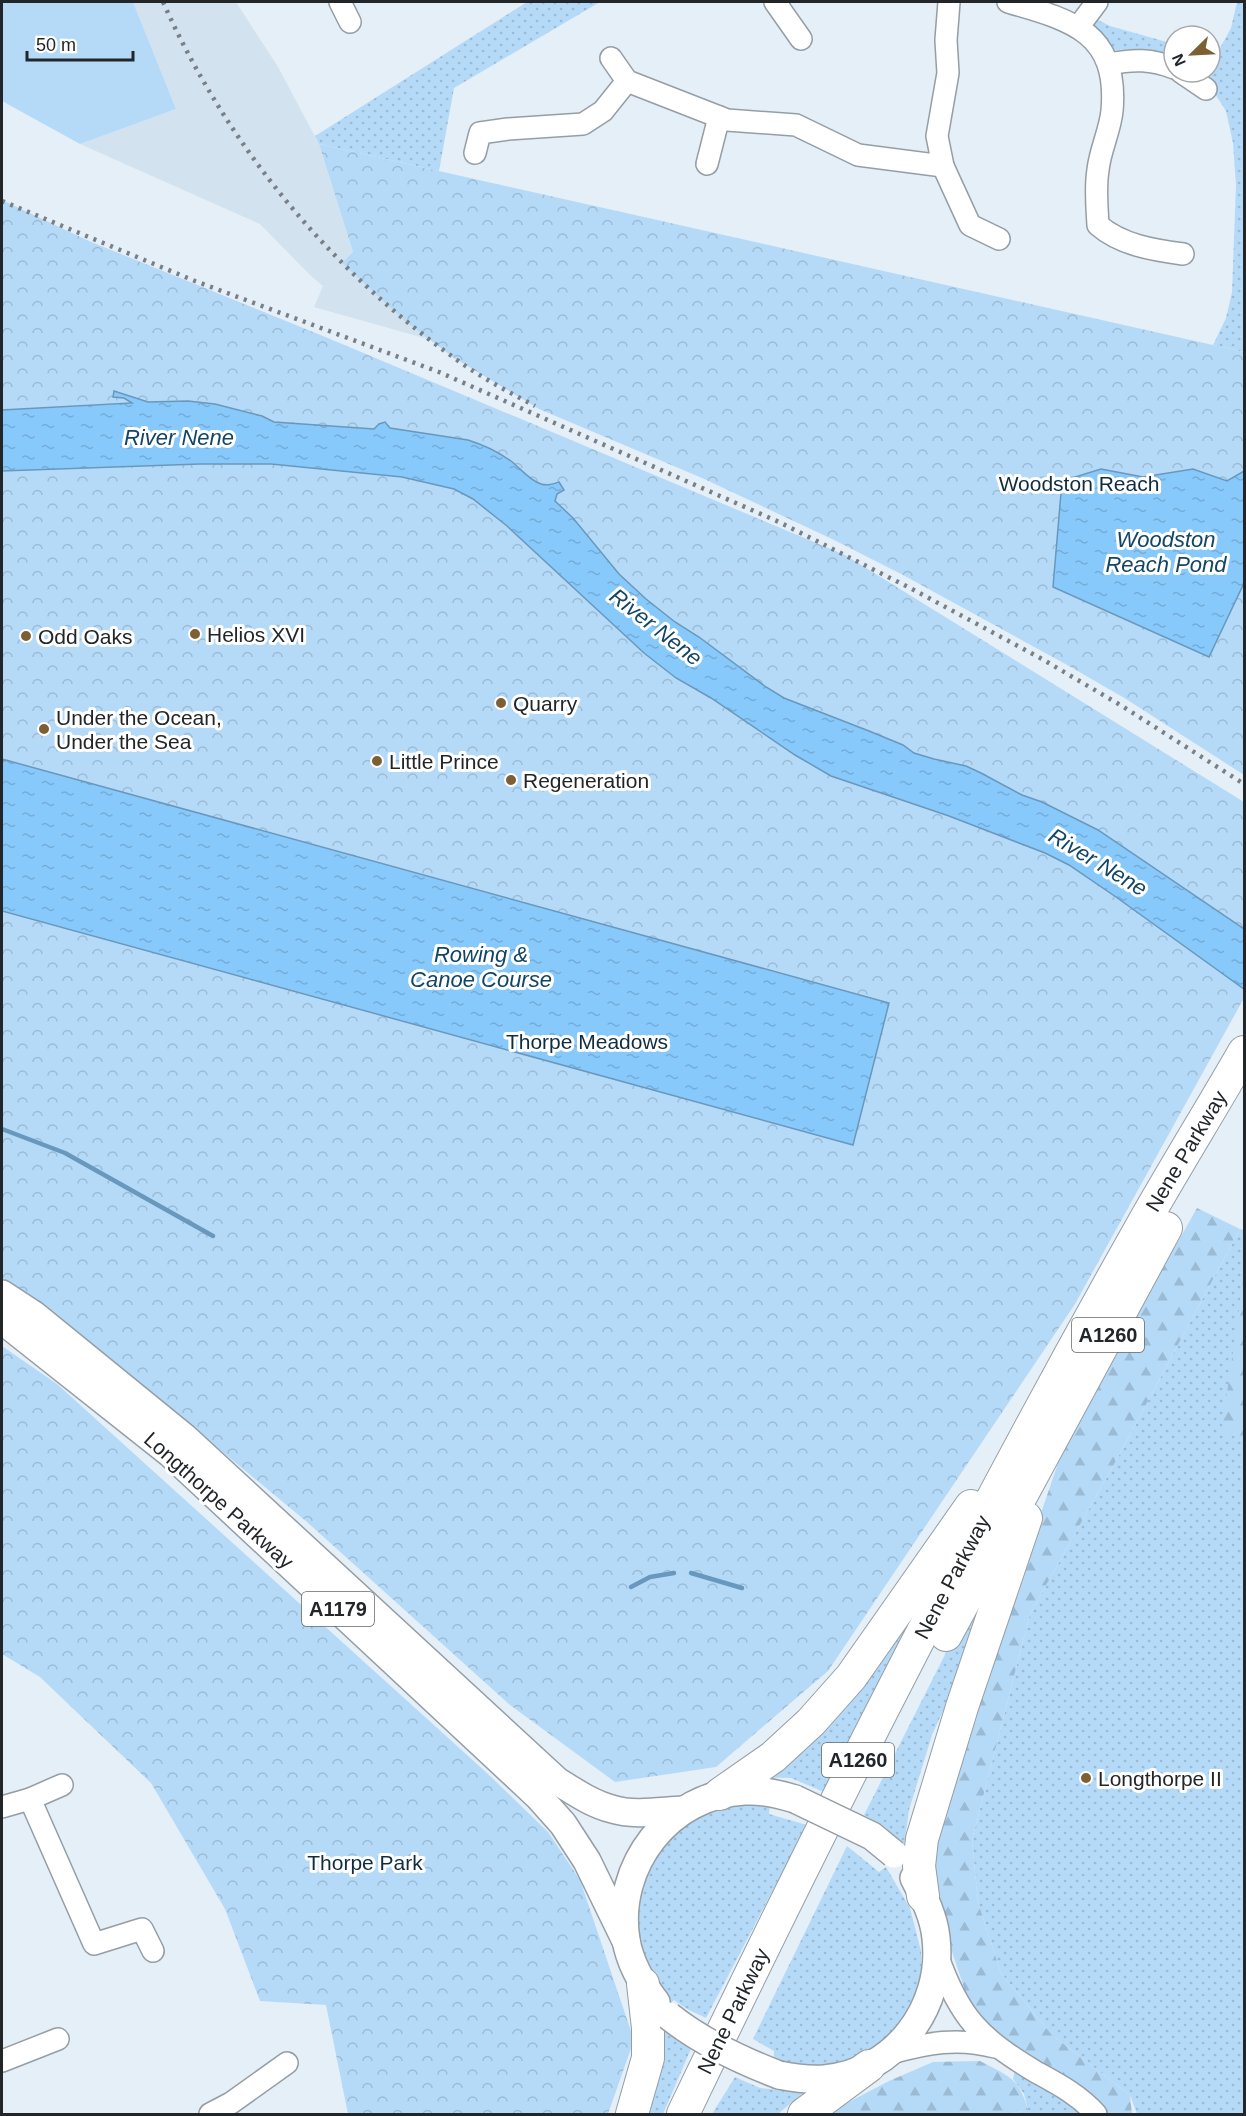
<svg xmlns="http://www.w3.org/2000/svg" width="1246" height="2116" font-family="Arial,sans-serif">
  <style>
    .built { fill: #d2e2ef }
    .grass { fill: url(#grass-dots) }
    .forest { fill: url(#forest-firs) }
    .park { fill: url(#park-crowns) }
    .garden { fill: #b5daf8 }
    .water { fill: url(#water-ripples); stroke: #6998bc; stroke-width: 1.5 }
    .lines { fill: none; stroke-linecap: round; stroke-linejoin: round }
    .stream { stroke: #6998bc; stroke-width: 4.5 }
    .minor-casing { stroke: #959ea5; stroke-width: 24 }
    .major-casing { stroke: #959ea5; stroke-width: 30 }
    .highway-casing { stroke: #959ea5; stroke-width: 34 }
    .minor { stroke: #fff; stroke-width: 21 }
    .major { stroke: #fff; stroke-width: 27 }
    .highway { stroke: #fff; stroke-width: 32 }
    .rail { stroke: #797f84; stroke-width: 4.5; stroke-dasharray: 3 6; stroke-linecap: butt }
    .major-bridge-casing { stroke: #959ea5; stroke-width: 30; stroke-linecap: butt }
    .major-bridge { stroke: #fff; stroke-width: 27 }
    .poi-dot { fill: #7c6033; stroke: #fff; stroke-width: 2 }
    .labels { text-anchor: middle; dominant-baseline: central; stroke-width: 6; stroke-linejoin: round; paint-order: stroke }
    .shield { fill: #fff; stroke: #646769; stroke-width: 1.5 }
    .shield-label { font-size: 20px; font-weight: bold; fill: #222629 }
    .park-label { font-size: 21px; fill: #0f2c40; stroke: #fff }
    .poi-label { font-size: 21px; fill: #222629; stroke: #fff; text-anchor: start }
    .street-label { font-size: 21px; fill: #222629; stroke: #fff }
    .water-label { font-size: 22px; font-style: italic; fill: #134566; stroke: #fff }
  </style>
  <defs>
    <pattern id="grass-dots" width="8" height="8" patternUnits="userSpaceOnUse" patternTransform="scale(1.5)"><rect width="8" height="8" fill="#b5daf8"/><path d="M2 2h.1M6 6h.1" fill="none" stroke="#9bbbd5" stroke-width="1.8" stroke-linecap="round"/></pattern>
    <pattern id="forest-firs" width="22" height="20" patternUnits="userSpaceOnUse" patternTransform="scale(1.5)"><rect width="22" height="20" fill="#b5daf8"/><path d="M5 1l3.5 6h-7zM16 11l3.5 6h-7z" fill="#9bbbd5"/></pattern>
    <pattern id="park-crowns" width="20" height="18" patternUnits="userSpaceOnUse" patternTransform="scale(1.5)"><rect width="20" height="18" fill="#b5daf8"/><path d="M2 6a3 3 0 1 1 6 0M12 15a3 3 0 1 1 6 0" fill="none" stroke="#9bbbd5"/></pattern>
    <pattern id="water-ripples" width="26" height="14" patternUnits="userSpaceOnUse" patternTransform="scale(1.5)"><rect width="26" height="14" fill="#87c9fb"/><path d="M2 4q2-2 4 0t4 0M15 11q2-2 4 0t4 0" fill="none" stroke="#74acd7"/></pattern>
  </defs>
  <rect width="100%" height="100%" fill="#e5eff7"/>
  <path class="built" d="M133,2H236L278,67L319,144L353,252L463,349L314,307L323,286L311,276L260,224L80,144L176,109Z"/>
  <g class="grass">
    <path d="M527,2H600L454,88L439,171L319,144L315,136Z"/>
    <path d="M1237,2H1244V352L1213,345L1226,318L1232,292L1236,185L1233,143L1226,111L1206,80L1195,72H1210V47L1220,48L1231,28Z"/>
    <path d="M1094,18L1110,26L1174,44V57L1146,49L1113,50L1092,30L1090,22Z"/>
    <path d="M1240,1229L1244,1230V2114H1137L1130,2095L1052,2035L1001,1973L978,1902L972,1840L1030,1614L1118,1457Z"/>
    <path d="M1017,1512L958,1678L932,1735L909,1810L904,1846L884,1826L864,1815Z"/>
    <path d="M947,1559L824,1792L791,1778L756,1777Z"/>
    <path d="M757,1801L770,1805L769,1814L807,1825L706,2018L687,2009L674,2000L669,2005C650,1968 624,1923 637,1881C640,1869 675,1829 684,1817Z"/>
    <path d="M847,1846L879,1872L886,1867L910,1908L921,1951V1995L906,2022L884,2043L858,2058L822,2070L793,2067L774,2057V2051L753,2039Z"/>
    <path d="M650,2017L693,2044L663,2114H635Z"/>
    <path d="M1015,2069L1069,2102L1082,2114H1008L1028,2110L1024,2094L1013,2079Z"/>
    <path d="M735,2077L760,2088L804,2092L778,2114H712Z"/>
  </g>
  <g class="forest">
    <path d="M1197,1208L1240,1229L1118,1457L1030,1614L972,1840L978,1902L1001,1973L1052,2035L1130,2095L1132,2114H1107L1063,2081L985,2031L969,2003L932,1891L929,1840L1066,1440Z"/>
    <path d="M1244,1274V1437L1221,1435Z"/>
    <path d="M980,2061C1008,2076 1019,2077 1028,2110L1008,2114H826L889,2081L933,2062Z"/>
  </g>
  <g class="park">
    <path d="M319,144L1244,352V775L1126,699L1069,666L903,575L834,540L702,478L539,409L454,358L405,321L342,263L353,252Z"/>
    <path d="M2,200L89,241L323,336L845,555L1244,802V998L1075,1304L828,1671L716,1767L615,1782L510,1705L307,1522L47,1306L2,1278Z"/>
    <path d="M2,1346L57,1384L488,1774L548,1832L580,1880L634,2040L608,2114H348L326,2005L260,2001L225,1909L151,1783L40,1677L2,1654Z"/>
  </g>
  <path class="garden" d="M2,2H133L176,109L80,144L2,101Z"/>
  <g class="water">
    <path d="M114,391L148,402L188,401L215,404L262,416L274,422L374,429L379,424L385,422L390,428L468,440C484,445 497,451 511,461C520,468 530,481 541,484C548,486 553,484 559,482L564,490L557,494L555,501L573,518L619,574L646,599L675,622L699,637L766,687L784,698L869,731L903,745L914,753L934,759L966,766L981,773L1022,795L1042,802L1098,830L1244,929V989L1116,897L1069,865L1045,853L949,816L831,776L795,755L711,698L676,678L644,653L507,526L473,499L454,489L402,477L271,464H200L2,471V410L132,403L124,398L113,397Z"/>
    <path d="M1101,469L1143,477L1193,469L1227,481L1244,471V583L1209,657L1053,587L1062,481Z"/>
    <path d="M2,759L889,1003L853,1145L2,911Z"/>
  </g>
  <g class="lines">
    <g class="stream">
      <path d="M2,1129L65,1153L213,1236"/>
      <path d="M691,1573L742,1588"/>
      <path d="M631,1587L650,1577L674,1573"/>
    </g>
    <defs>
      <g id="minor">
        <path d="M340,2L350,22"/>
        <path d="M775,2L801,39"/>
        <path d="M1008,2C1071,20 1119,32 1112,111C1110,131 1100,150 1098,170C1095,188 1097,207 1098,225C1121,245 1153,250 1183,254"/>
        <path d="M1079,26L1097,2"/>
        <path d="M611,58L627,81"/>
        <path d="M1109,64C1133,59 1152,59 1174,68"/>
        <path d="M1181,72L1206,89"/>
        <path d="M475,153L480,133L508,129L583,124L603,111L627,81L727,120L796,125L858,155L943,166L937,136L948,73L946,40L949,2"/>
        <path d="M707,164L719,117"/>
        <path d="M943,166L970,225L999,239"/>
        <path d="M30,1799L94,1944L142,1929L153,1951"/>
        <path d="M2,1807L30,1799L62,1785"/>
        <path d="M938,1957C960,2019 980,2038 1036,2072C1058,2084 1079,2095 1096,2114"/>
        <path d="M891,2053C927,2043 958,2037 995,2047"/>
        <path d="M2,2061L58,2039"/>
        <path d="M210,2114L231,2103L287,2063"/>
      </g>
      <g id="major">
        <path d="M2,1294L34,1315L185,1438L557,1781C575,1792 592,1804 612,1809C634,1816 660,1811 683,1810"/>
        <path d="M2,1320L171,1454L538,1796L563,1824L587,1861L626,1941"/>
        <path d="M656,2002C642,1984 630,1963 626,1940C614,1866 669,1794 745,1791C763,1790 779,1794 795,1799"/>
        <path d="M779,2075C794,2078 809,2080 824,2079C895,2073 944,2007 936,1938C934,1917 924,1897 914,1878"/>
      </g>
      <g id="highway">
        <path d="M946,1635L1166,1228"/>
        <path d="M720,1794L773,1757L811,1722L851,1677L971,1506"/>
        <path d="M923,1896L919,1866L922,1839L962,1707L1026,1518"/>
        <path d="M632,2114L648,2058V2028L643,1984"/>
        <path d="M683,2114C826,1815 977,1518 1140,1229C1174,1169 1210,1111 1244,1052"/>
        <path d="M804,2114L869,2066"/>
      </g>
    </defs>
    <use href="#minor" class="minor-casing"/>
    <use href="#major" class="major-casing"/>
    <use href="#highway" class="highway-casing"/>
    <use href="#minor" class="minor"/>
    <use href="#major" class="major"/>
    <use href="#highway" class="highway"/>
    <g class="rail">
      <path d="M163,2C226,143 327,267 453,357C478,376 507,391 535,406"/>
      <path d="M2,201L195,281L439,372L779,522L912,589L1042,659L1122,706L1244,784"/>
    </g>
    <defs>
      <g id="major-bridge">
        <path d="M795,1799L872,1836L894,1854"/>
        <path d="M669,2016C701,2042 740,2060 779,2075"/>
      </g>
    </defs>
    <use href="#major-bridge" class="major-bridge-casing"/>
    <use href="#major-bridge" class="major-bridge"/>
  </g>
  <g class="poi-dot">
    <circle cx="195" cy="634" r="6"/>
    <circle cx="26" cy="636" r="6"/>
    <circle cx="501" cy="703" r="6"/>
    <circle cx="44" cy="729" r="6"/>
    <circle cx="377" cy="761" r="6"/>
    <circle cx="511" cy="780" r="6"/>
    <circle cx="1086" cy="1778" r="6"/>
  </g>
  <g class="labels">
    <g class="shield">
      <rect x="1072" y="1318" width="72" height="34" rx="4.5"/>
      <rect x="302" y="1592" width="72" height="34" rx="4.5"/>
      <rect x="822" y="1743" width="72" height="34" rx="4.5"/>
    </g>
    <g class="shield-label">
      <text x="1108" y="1335">A1260</text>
      <text x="338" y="1609">A1179</text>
      <text x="858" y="1760">A1260</text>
    </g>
    <g class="park-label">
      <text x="1079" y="483">Woodston Reach</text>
      <text x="587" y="1041">Thorpe Meadows</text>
      <text x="365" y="1862">Thorpe Park</text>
    </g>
    <g class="poi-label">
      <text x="207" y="634">Helios XVI</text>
      <text x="38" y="636">Odd Oaks</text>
      <text x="513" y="703">Quarry</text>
      <text x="56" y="717">Under the Ocean,<tspan x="56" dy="24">Under the Sea</tspan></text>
      <text x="389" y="761">Little Prince</text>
      <text x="523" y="780">Regeneration</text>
      <text x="1098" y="1778">Longthorpe II</text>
    </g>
    <g class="street-label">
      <text transform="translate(1186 1151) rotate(-59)">Nene Parkway</text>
      <text transform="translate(219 1500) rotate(42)">Longthorpe Parkway</text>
      <text transform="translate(952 1577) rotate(-62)">Nene Parkway</text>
      <text transform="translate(733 2011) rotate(-64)">Nene Parkway</text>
    </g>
    <g class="water-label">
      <text x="179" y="437">River Nene</text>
      <text x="1166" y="539">Woodston<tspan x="1166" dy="25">Reach Pond</tspan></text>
      <text transform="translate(656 627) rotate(38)">River Nene</text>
      <text transform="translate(1098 862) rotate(31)">River Nene</text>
      <text x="481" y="954">Rowing &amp;<tspan x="481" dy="25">Canoe Course</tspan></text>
    </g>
  </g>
  <rect width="1246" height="2116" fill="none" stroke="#222629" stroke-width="6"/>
  <g transform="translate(1192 54) rotate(246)"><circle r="28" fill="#ffffff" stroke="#a7a8a9" stroke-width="1.5"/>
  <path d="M0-4.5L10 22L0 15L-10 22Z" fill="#7c6033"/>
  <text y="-9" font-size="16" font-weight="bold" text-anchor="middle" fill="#222629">N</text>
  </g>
  <path d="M27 51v9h106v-9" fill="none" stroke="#222629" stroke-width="3"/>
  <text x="36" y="51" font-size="18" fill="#222629" stroke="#ffffff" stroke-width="4.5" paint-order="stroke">50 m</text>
</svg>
